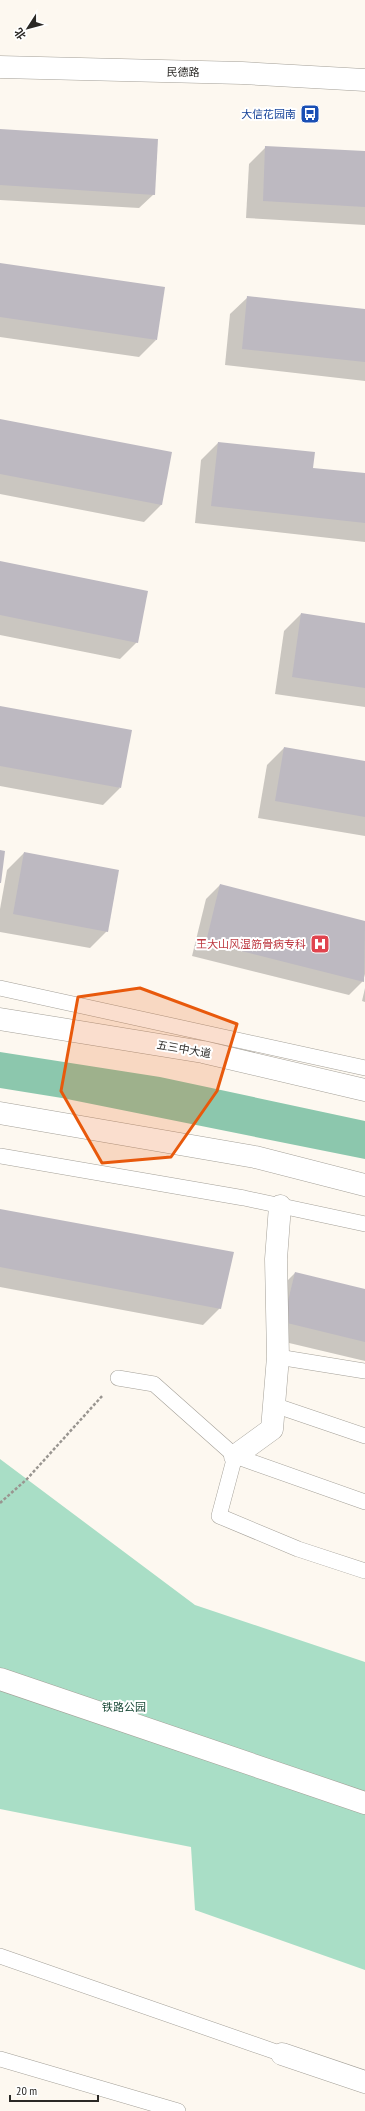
<svg xmlns="http://www.w3.org/2000/svg" width="365" height="2111" font-family="'PT Sans Narrow','Noto Sans SC',sans-serif">
  <style>
    .green { fill: #a9dec6 }
    .forest { fill: #8cc7ad }
    .shadow { fill: #0003 }
    .building { fill: #bdb9c1 }
    .lines { fill: none; stroke-linecap: round; stroke-linejoin: round }
    .lane-casing { stroke: #a4a098; stroke-width: 16 }
    .street-casing { stroke: #a4a098; stroke-width: 23 }
    .secondary-casing { stroke: #a4a098; stroke-width: 23 }
    .primary-casing { stroke: #a4a098; stroke-width: 23 }
    .path { stroke: #999590; stroke-width: 2.5; stroke-dasharray: 3 2; stroke-linecap: butt }
    .lane { stroke: #fff; stroke-width: 15 }
    .street { stroke: #fff; stroke-width: 22 }
    .secondary { stroke: #fff; stroke-width: 22 }
    .primary { stroke: #fff; stroke-width: 22 }
    .marked { fill: #e8590c; fill-opacity: 0.2; stroke: #e8590c; stroke-width: 3; stroke-linejoin: round }
    .labels { text-anchor: middle; dominant-baseline: central; stroke-width: 4; stroke-linejoin: round; paint-order: stroke }
    .street-label { font-size: 11px; fill: #2a2825; stroke: #fff }
    .transit-label { font-size: 11px; fill: #164399; stroke: #fff; text-anchor: end }
    .health-label { font-size: 11px; fill: #be3a42; stroke: #fff; text-anchor: end }
    .park-label { font-size: 11px; fill: #174735; stroke: #fff }
  </style>
  <rect width="100%" height="100%" fill="#fdf8f0"/>
  <path class="green" d="M0,1459L195,1605L365,1662V1970L195,1910L191,1847L0,1809Z"/>
  <path class="forest" d="M0,1052L160,1077L365,1121V1159L62,1098L0,1088Z"/>
  <g class="shadow">
    <path d="M0,130L154,194L139,208L0,200Z"/>
    <path d="M266,147L365,152V225L246,218L249,164Z"/>
    <path d="M0,264L156,340L139,357L0,337Z"/>
    <path d="M248,297L365,310V381L225,365L230,314Z"/>
    <path d="M0,420L162,504L144,522L0,494Z"/>
    <path d="M218,443L312,469L365,474V542L195,523L201,460Z"/>
    <path d="M0,562L137,642L120,659L0,635Z"/>
    <path d="M301,614L365,624V707L275,694L284,631Z"/>
    <path d="M0,707L120,788L103,805L0,786Z"/>
    <path d="M284,748L365,762V836L258,818L267,765Z"/>
    <path d="M24,853L107,931L90,948L0,932V909L7,870Z"/>
    <path d="M220,885L365,922V974L363,981L349,995L192,956L206,899Z"/>
    <path d="M365,988V1002L362,1001Z"/>
    <path d="M0,1210L220,1308L203,1325L0,1287Z"/>
    <path d="M295,1273L365,1290V1361L268,1338L279,1289Z"/>
  </g>
  <g class="building">
    <path d="M0,129L158,139L155,195L0,185Z"/>
    <path d="M265,146L365,151V207L263,201Z"/>
    <path d="M0,263L165,287L157,340L0,317Z"/>
    <path d="M247,296L365,309V362L242,349Z"/>
    <path d="M0,419L172,452L162,505L0,474Z"/>
    <path d="M218,442L315,452L313,468L365,473V523L211,506Z"/>
    <path d="M0,561L148,591L138,643L0,615Z"/>
    <path d="M301,613L365,623V688L292,677Z"/>
    <path d="M0,706L132,730L121,788L0,766Z"/>
    <path d="M284,747L365,761V817L275,801Z"/>
    <path d="M0,850L5,851L1,883H0Z"/>
    <path d="M24,852L119,870L108,932L13,914Z"/>
    <path d="M220,884L365,921L364,982L206,942Z"/>
    <path d="M0,1209L234,1252L221,1309L0,1267Z"/>
    <path d="M295,1272L365,1289V1342L283,1322Z"/>
  </g>
  <g class="lines">
    <defs>
      <g id="lane">
        <path d="M0,988L365,1068"/>
        <path d="M0,1156L244,1198L365,1224"/>
        <path d="M278,1357L365,1371"/>
        <path d="M118,1378L154,1384L235,1456L365,1502"/>
        <path d="M274,1405L365,1436"/>
        <path d="M235,1456L219,1516L298,1549L365,1571"/>
        <path d="M0,1956L282,2054"/>
        <path d="M0,2059L178,2111"/>
      </g>
      <g id="street">
        <path d="M235,1456L272,1429L278,1357L276,1259L280,1206"/>
        <path d="M0,1679L365,1803"/>
        <path d="M282,2054L365,2082"/>
      </g>
      <path id="secondary" d="M0,67L242,73L365,80"/>
      <g id="primary">
        <path d="M0,1019L203,1052L365,1090"/>
        <path d="M0,1113L255,1157L365,1185"/>
      </g>
    </defs>
    <use href="#lane" class="lane-casing"/>
    <use href="#street" class="street-casing"/>
    <use href="#secondary" class="secondary-casing"/>
    <use href="#primary" class="primary-casing"/>
    <path class="path" d="M0,1503L27,1479L103,1395"/>
    <use href="#lane" class="lane"/>
    <use href="#street" class="street"/>
    <use href="#secondary" class="secondary"/>
    <use href="#primary" class="primary"/>
  </g>
  <path class="marked" d="M140,988L237,1024L217,1091L171,1157L102,1163L61,1091L78,997Z"/>
  <defs>
    <symbol id="bus-square" viewBox="-11 -11 22 22"><rect x="-9" y="-9" width="18" height="18" rx="4" fill="#1a4fb4" stroke="#fff"/><path d="M-5-6H5V4H4V6H2V4H-2V6H-4V4H-5ZM-3.5-4V0h7V-4ZM-3.5 1.2v1.5H-2V1.2ZM2 1.2v1.5H3.5V1.2Z" fill="#fff"/></symbol>
    <symbol id="hospital-square" viewBox="-11 -11 22 22"><rect x="-9" y="-9" width="18" height="18" rx="4" fill="#e0444e" stroke="#fff"/><path d="M-5-5h3v3.5h4V-5h3V5h-3V1.5h-4V5h-3Z" fill="#fff"/></symbol>
  </defs>
  <g fill-rule="evenodd">
    <use href="#bus-square" x="299" y="103" width="22" height="22"/>
    <use href="#hospital-square" x="309" y="933" width="22" height="22"/>
  </g>
  <g class="labels">
    <g class="street-label">
      <text transform="translate(183 72) rotate(1)">民德路</text>
      <text transform="translate(184 1049) rotate(10)">五三中大道</text>
    </g>
    <g class="transit-label">
      <text x="296" y="114">大信花园南</text>
    </g>
    <g class="health-label">
      <text x="306" y="944">王大山风湿筋骨病专科</text>
    </g>
    <g class="park-label">
      <text x="124" y="1707">铁路公园</text>
    </g>
  </g>
  <g transform="translate(28 28) rotate(234)" stroke="#ffffff" stroke-width="3" paint-order="stroke">
  <path d="M0-3L7 15L0 10L-7 15Z" fill="#2a2825"/>
  <text y="-6" font-size="11" font-weight="bold" text-anchor="middle" fill="#2a2825">北</text>
  </g>
  <path d="M10 2095v6h88v-6" fill="none" stroke="#2a2825" stroke-width="2"/>
  <text x="16" y="2095" font-size="12" fill="#2a2825" stroke="#ffffff" stroke-width="3" paint-order="stroke">20 m</text>
</svg>
